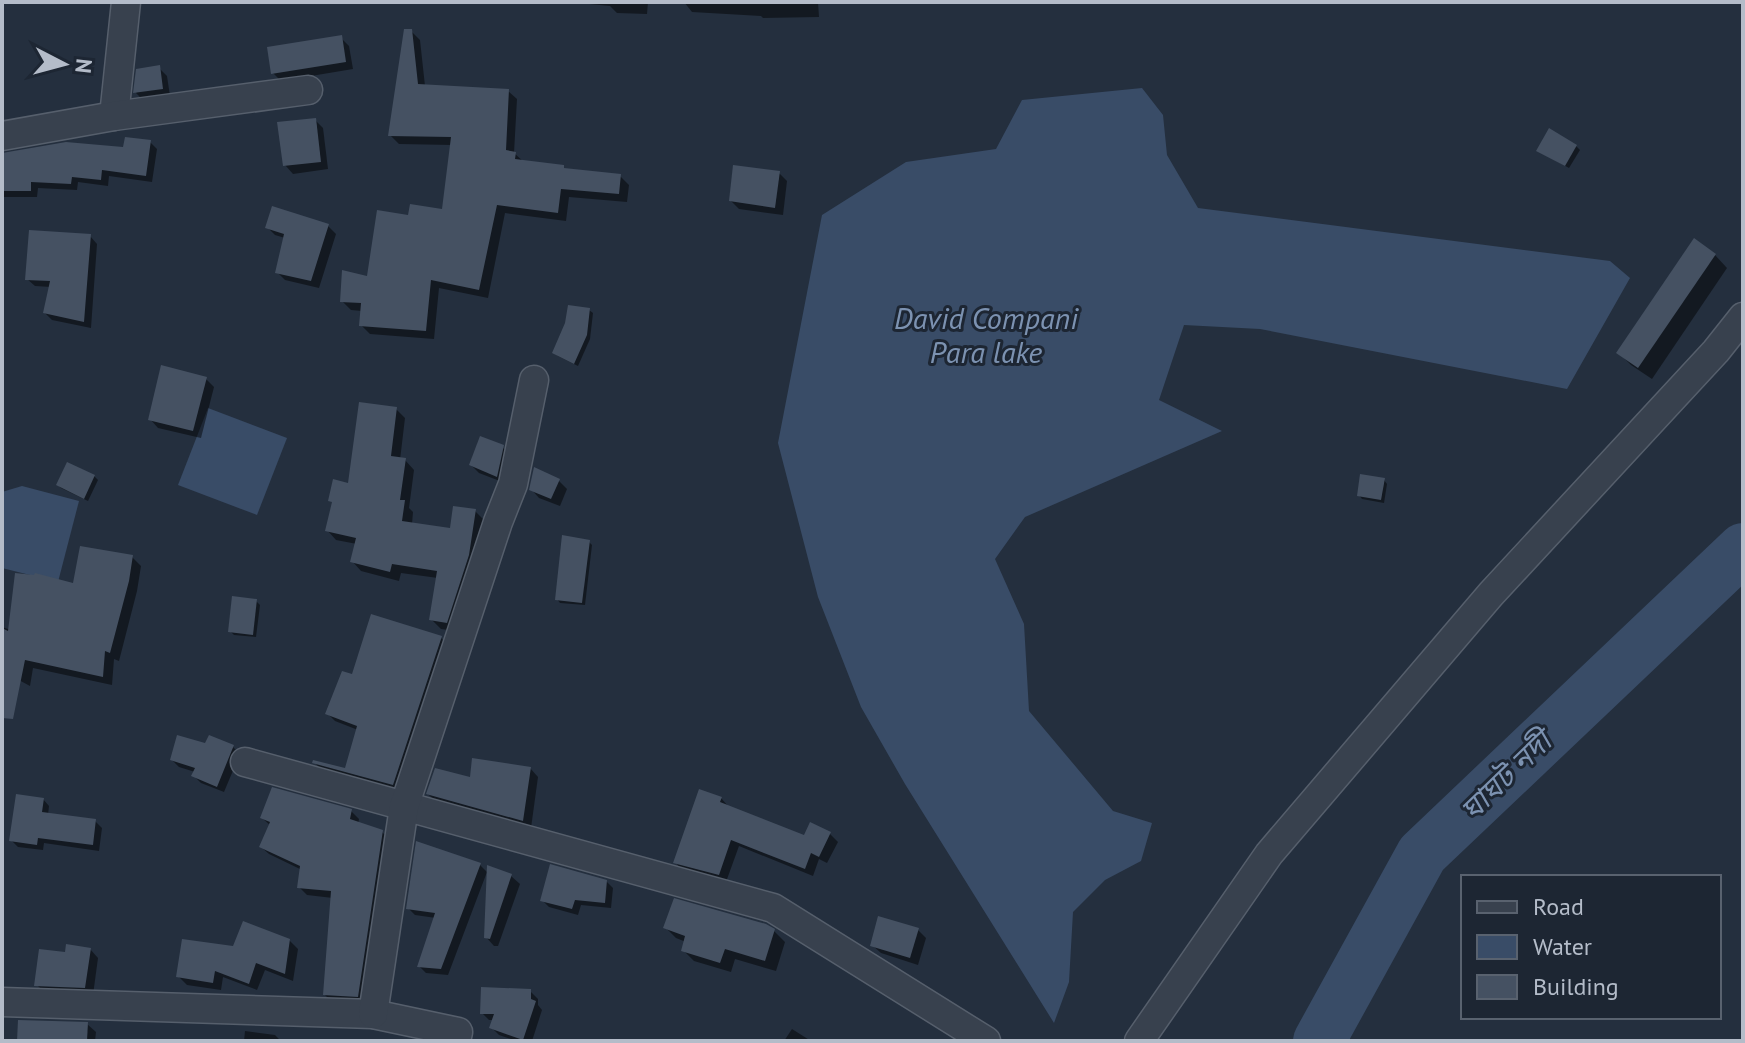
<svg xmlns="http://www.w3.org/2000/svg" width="1745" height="1043" font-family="'PT Sans','Noto Sans Bengali',sans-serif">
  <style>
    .water { fill: #394c67 }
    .shadow { fill: #0007 }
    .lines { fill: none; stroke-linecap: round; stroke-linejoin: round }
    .river { stroke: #394c67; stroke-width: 52 }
    .building { fill: #455162 }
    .minor-casing { stroke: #565f6c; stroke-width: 31 }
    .minor { stroke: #38414e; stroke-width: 28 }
    .labels { text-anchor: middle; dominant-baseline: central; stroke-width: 6; stroke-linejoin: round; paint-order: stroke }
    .water-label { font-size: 30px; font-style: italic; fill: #7c92b1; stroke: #1d2633 }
  </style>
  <rect width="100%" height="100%" fill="#242f3e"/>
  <g class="water">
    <path d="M1142,88L1163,115L1167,155L1198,208L1610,261L1630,278L1567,389L1260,329L1184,325L1159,400L1222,431L1025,517L995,559L1024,624L1029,711L1113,811L1152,823L1141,861L1105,880L1073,912L1069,982L1054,1023L905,784L861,707L818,597L778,443L822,215L906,162L996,149L1022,100Z"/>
    <path d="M208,408L287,438L257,515L178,485Z"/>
    <path d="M22,486L79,501L58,582L2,568V492Z"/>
  </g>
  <g class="shadow">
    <path d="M569,2H648L647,14L617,13L610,6Z"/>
    <path d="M684,2H818L819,17L763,18L761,16L692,12Z"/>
    <path d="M411,31L420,40L425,86L508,91L517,99L514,153L524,162L563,167L566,170L620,176L629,185L627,202L569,197L566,221L505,213L488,298L439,288L434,339L370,334L361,325L362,311L351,310L342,301L369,279L410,217L444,211L452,145L399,144L390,135Z"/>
    <path d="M341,38L349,46L353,69L281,81L273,73Z"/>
    <path d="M159,68L167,76L170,96L144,101L136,93Z"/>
    <path d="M315,120L323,128L328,169L293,174L285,165Z"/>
    <path d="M150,142L157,149L152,182L109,176L108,186L78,182L77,190L38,188L37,197H2V155L125,149Z"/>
    <path d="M1576,146L1580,150L1569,168L1538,151Z"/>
    <path d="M779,173L787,181L783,215L739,209L731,201Z"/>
    <path d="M328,226L336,234L319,288L285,280L277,272L285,238L275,235L267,227Z"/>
    <path d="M90,236L97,244L91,328L52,320L45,313L51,287L35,286L27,279Z"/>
    <path d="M1715,255L1727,268L1652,379L1631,365L1618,352Z"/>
    <path d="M589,310L593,313L590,339L578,366L558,356L554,353Z"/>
    <path d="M206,379L214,387L201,438L158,428L150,419Z"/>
    <path d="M396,409L405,418L400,460H405L414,470L409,508L413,512L412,524L451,530L475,511L484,520L456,631L441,629L431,619L438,578L401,573L399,581L361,571L352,561L357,544L336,540L327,530L350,485Z"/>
    <path d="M502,447L511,455L505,483L479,473L471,465Z"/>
    <path d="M94,476L98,480L88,501L61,488L58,485Z"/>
    <path d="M1384,480L1387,484L1384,503L1362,499L1359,495Z"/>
    <path d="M559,481L567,489L560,506L539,498L531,489Z"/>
    <path d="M589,542L592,545L585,605L560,603L557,599Z"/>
    <path d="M132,557L141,566L137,591L119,661L114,659L112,685L33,668L30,686L2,671V627L11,630L75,585Z"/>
    <path d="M256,601L260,605L256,637L234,635L230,631Z"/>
    <path d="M441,638L449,646L401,792L322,770L315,763L346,770L358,730L335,721L327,713L353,677Z"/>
    <path d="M207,745L233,747L240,754L224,792L201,783L194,776L195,772L179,767L172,760Z"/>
    <path d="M530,768L538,777L531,828L436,802L428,794Z"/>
    <path d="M721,798L728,806L805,837L830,834L838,842L827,863L819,859L813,876L739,846L726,882L682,870L675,862Z"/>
    <path d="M43,799L49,806L48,815L95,821L102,828L99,851L44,843L43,850L18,847L12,841Z"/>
    <path d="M351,811L359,819L358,824L382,832L390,840L366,1004L333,1003L325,995L333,898L307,895L299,887L302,870L269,854L261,847L271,826L262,818Z"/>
    <path d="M480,865L487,872L448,975L426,973L419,966L436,918L415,915L408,908Z"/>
    <path d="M511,876L520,884L498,946H494L486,937Z"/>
    <path d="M606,881L613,888L611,908L581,905L578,915L549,907L542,900Z"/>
    <path d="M665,927L774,931L785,942L776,971L735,959L731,972L694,961L683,950L686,942L676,938Z"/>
    <path d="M918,930L926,938L918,965L881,953L872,945Z"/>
    <path d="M289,940L298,949L293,981L265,970L257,990L223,977L221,990L187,985L179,977L235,949Z"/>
    <path d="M90,949L98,958L93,995L45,993L37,985L67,955Z"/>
    <path d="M530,991L538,999V1005L542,1010L532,1041H517L499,1035L491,1027L494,1020H489L482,1013Z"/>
    <path d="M87,1024L96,1032L95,1041H19Z"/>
    <path d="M792,1029L811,1041H784Z"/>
    <path d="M245,1031L275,1035L281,1041H277V1039H273V1041H244Z"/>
  </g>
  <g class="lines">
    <path class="river" d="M1319,1041L1422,854L1743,549"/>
  </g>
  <g class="building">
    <path d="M404,29H412L418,84L509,89L506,150L516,152L515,159L564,165V168L621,174L619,194L561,189L558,213L497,205L479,290L431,280L426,331L359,326L361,303L340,302L342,270L367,276L377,210L408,215L410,204L442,209L451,137L388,136Z"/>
    <path d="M342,35L346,62L271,74L267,47Z"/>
    <path d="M160,65L163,89L133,93L136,69Z"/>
    <path d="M316,118L321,162L283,166L277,122Z"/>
    <path d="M1549,128L1577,145L1565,166L1536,151Z"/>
    <path d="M125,137L151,140L146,176L102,170L101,180L72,177L71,184L31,182V191H2V153L66,142L123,147Z"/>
    <path d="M733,165L780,171L775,208L729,201Z"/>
    <path d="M272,206L329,224L311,281L275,273L284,234L265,228Z"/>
    <path d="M29,230L91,234L84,322L43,313L50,281L25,280Z"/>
    <path d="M1694,238L1716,254L1638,368L1616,353Z"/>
    <path d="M568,305L590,308L587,335L574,364L552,353L565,323Z"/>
    <path d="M161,365L207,377L193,431L148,420Z"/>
    <path d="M359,402L397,407L391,456L406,458L400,500H405L402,521L450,528L453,506L476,509L469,555L447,623L429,620L437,571L392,564L390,572L350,562L356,538L325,531L332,502L328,501L333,479L348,483Z"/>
    <path d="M480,436L504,445L497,477L469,465Z"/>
    <path d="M67,462L95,475L84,499L56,485Z"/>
    <path d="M534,467L560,479L551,499L529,490Z"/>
    <path d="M1360,474L1385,478L1381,500L1357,496Z"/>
    <path d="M562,535L590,540L582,603L555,600Z"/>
    <path d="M80,546L133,555L129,581L110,653L105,651L103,677L25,660L13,719L2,718V628L8,631L15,573L34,575L35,573L73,583Z"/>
    <path d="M232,596L257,599L253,635L228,632Z"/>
    <path d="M371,614L442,636L393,785L312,763L313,760L345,768L357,726L325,714L342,671L352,674Z"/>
    <path d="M177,735L205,743L209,735L234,745L217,787L191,776L195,768L170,760Z"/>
    <path d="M472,758L531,767L523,821L426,794L435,768L470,777Z"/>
    <path d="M272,787L352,809L350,819L383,830L358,997L323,995L331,891L297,888L300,866L259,847L270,822L260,818Z"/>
    <path d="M699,789L722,797L720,802L804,835L810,822L831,832L819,857L811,853L805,869L731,840L719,875L673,863Z"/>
    <path d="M16,794L44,798L42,812L96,819L93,845L38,838L37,845L9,841Z"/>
    <path d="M416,841L481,863L441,969L417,967L435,913L406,909Z"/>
    <path d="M550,864L607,880L605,903L575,900L572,909L540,901Z"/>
    <path d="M487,865L512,874L490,939L484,938Z"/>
    <path d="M674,898L766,924L775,929L765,961L725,949L720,963L681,951L685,936L663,928Z"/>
    <path d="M878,916L919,928L910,958L870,946Z"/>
    <path d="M243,921L290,939L285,974L256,963L249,984L215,971L213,983L176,977L182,939L233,946Z"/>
    <path d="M66,944L91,948L85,988L34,986L39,949L65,952Z"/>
    <path d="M481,987L531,989V999L536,1001L523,1040L489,1028L494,1014H480Z"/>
    <path d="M18,1020L88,1022L87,1041H17Z"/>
  </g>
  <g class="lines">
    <defs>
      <g id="minor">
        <path d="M114,116L126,2"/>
        <path d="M2,136L114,116L308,90"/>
        <path d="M245,762L773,908L986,1041"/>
        <path d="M2,1002L373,1014L458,1032L456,1041"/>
        <path d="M373,1014L404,807L498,522L513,484L534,380"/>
        <path d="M1139,1041L1269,854L1491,594L1716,351L1743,317"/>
      </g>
    </defs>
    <use href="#minor" class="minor-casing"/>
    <use href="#minor" class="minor"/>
  </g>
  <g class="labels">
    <g class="water-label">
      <text x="986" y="317">David Compani<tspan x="986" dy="34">Para lake</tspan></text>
      <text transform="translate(1505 775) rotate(-44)">ঘাঘট নদী</text>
    </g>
  </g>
  <rect width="1745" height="1043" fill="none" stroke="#b4bcc9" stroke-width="8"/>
  <rect x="1461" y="875" width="260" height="144" fill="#1d2633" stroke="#59626f" stroke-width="2"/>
  <rect x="1477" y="901" width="40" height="12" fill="#38414e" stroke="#59626f" stroke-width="2"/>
  <text x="1533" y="915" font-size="24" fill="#b4bcc9">Road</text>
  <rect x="1477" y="935" width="40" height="24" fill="#394c67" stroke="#59626f" stroke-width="2"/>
  <text x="1533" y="955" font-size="24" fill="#b4bcc9">Water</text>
  <rect x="1477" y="975" width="40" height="24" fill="#455162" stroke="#59626f" stroke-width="2"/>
  <text x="1533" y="995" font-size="24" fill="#b4bcc9">Building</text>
  <g transform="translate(64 64) rotate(96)" stroke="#1d2633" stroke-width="6" paint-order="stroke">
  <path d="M0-6L14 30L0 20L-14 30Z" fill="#b4bcc9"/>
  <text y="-12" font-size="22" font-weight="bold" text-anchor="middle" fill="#b4bcc9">N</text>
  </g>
</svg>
